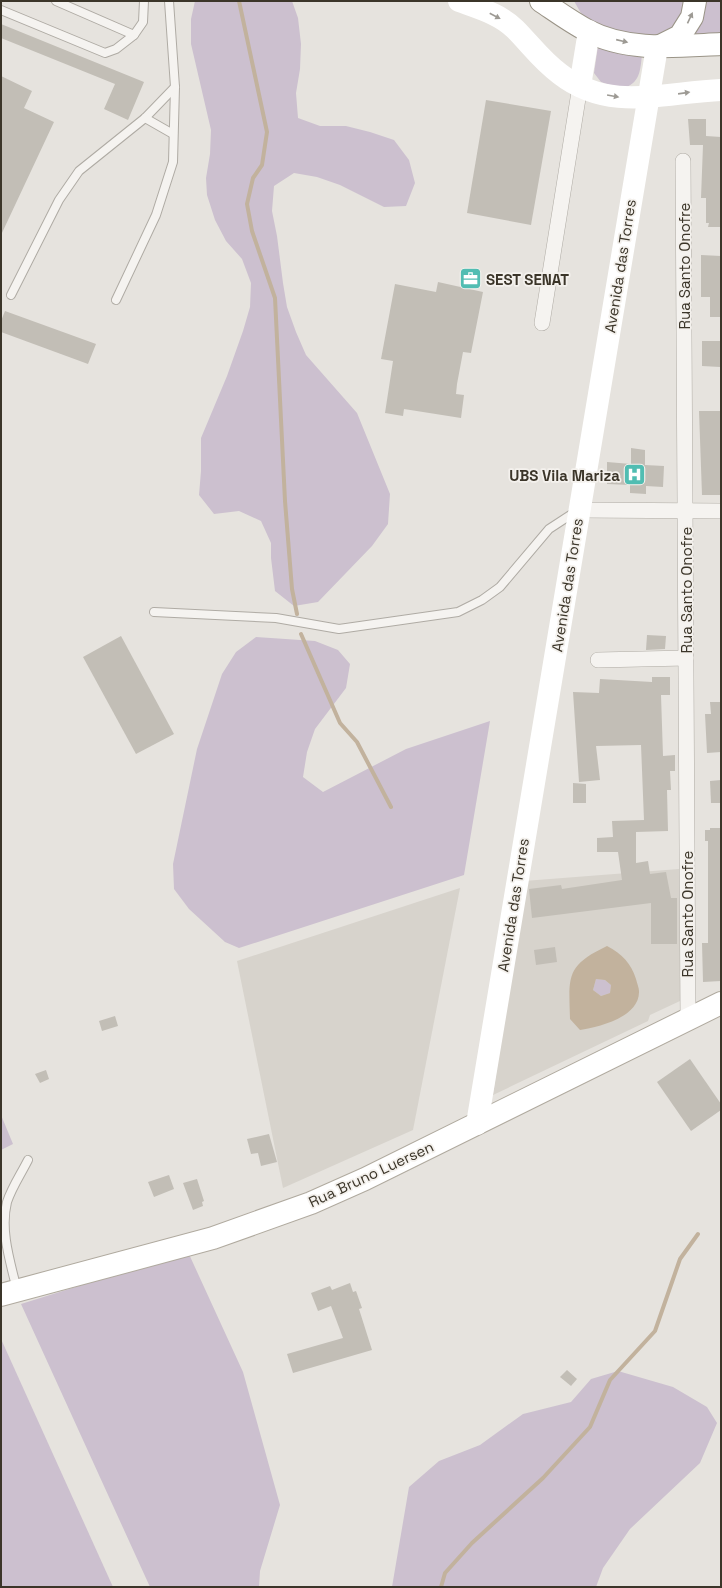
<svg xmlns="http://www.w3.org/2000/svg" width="722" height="1588" font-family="'Space Grotesk',sans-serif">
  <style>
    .built { fill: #d7d3cc }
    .green { fill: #ccc0cf }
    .water { fill: #c2b29d; fill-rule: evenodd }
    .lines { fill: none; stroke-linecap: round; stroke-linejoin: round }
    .stream { stroke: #c2b29d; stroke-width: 4 }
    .building { fill: #c2beb6 }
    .service-casing { stroke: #afaba4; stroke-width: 10 }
    .minor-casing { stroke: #afaba4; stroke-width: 16 }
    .primary-casing { stroke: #b0aa9f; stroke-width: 24 }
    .trunk-casing { stroke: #9a9487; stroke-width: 24 }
    .service { stroke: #f5f3f0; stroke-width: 8 }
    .minor { stroke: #f5f3f0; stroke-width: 15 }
    .secondary { stroke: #fff; stroke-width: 22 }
    .primary { stroke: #fff; stroke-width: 22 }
    .trunk { stroke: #fff; stroke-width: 22 }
    .oneway { fill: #9d9a94 }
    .labels { text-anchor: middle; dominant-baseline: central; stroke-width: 3.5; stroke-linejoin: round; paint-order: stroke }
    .street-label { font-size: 15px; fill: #3b3529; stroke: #f4f1ed }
    .poi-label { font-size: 15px; font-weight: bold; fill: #3b3529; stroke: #f4f1ed; text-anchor: start }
  </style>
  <rect width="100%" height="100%" fill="#e6e3de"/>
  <g class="built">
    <path d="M679,869L680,1001L650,1015L648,1021L493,1095L524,881Z"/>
    <path d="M460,888L413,1130L283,1188L237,961Z"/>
  </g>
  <g class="green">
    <path d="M195,1H292L298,18L301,44L300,69L296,93L298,118L320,126H346L370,132L394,140L409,160L415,183L406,206L384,207L340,185L317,177L294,173L274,186L272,211L277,236L283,283L287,307L296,332L306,355L357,413L390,494L388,524L372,546L318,602L294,606L275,591L271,558V543L261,521L239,511L214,514L199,495L201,471V438L227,376L243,331L250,307L251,283L242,259L226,241L215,220L207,195L206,178L210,154L211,130L191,44V19Z"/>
    <path d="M574,1H685C681,18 675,27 661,37L610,32L582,15Z"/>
    <path d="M706,1H721V38L690,36C701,26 705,16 706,1Z"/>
    <path d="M598,46L642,55C640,72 640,83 622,89L601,82L594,73Z"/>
    <path d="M256,637L315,641L338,650L350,664L346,688L315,729L307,752L303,777L323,792L406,749L490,721L464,875L239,948L225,942L189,909L174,889L173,864L197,749L222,674L236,652Z"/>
    <path d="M596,979L605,980L611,985L610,993L601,996L593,990Z"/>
    <path d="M1,1115L13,1144L1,1150Z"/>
    <path d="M188,1252L243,1372L280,1505L260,1571L259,1587H150L21,1304Z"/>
    <path d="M1,1339L113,1587H1Z"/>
    <path d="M618,1371L673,1387L707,1407L717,1423L700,1463L630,1529L603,1568L596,1587H392L409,1487L439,1461L480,1445L523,1414L571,1402L591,1379Z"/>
  </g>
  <path class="water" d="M607,946C622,954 631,963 636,979C637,983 639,988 639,991C640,1017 599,1027 580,1030L570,1019C569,977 565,966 607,946ZM596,979L605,980L611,985L610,993L601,996L593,990Z"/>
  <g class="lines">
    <g class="stream">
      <path d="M239,1L267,132L262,165L253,178L247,204L252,231L275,298L285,501L292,589L297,614"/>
      <path d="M301,634L340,723L357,742L391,807"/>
      <path d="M441,1587L445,1573L472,1543L543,1478L590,1427L610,1380L655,1331L680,1259L698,1234"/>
    </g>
  </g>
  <g class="building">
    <path d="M1,24L144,82L128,120L104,109L115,84L1,38Z"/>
    <path d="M1,76L32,91L24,108L54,122L1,235Z"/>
    <path d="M486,100L551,111L531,225L467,213Z"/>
    <path d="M688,119H706V136L721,137V227H708L709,223H706V198H701L703,145H690Z"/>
    <path d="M701,255L721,256V317H710V297H701Z"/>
    <path d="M438,282L483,292L471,353L463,352L457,384L456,394L464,395L461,418L404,409L403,416L385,413L393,361L381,359L395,284L436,292Z"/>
    <path d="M5,311L96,344L88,364L1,332V321Z"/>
    <path d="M702,341H721L720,367L702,366Z"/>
    <path d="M699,411H721V495H702Z"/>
    <path d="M631,448L645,450V465L664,466L663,487L646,486V494L630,493V485L607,484V462L631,464Z"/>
    <path d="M647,635L666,636L665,649L646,650Z"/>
    <path d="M121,636L174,734L136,754L83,657Z"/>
    <path d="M652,677H670V695H661L663,756L675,755V771H670L671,790H667L668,831L636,832V863L648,861L650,874L666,872L671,898H677V944H651V903L532,918L529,889L561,885L562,889L622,880L618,852H597V838L613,837L612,821L644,820L641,745L596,746L600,780L579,782L573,692L599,693L600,679L652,682Z"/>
    <path d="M710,702H720L721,752L707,753L705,714H711Z"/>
    <path d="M721,780V803H711L710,781Z"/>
    <path d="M573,783L586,784V803H573Z"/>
    <path d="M710,828H721V981L703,982L702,943H708V841H705V830H710Z"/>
    <path d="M555,947L557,962L536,965L534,950Z"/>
    <path d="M115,1016L118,1026L102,1031L99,1021Z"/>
    <path d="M690,1059L721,1104V1110L691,1131L657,1082Z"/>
    <path d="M46,1070L49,1079L40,1083L35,1074Z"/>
    <path d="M269,1134L277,1162L261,1166L258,1153L251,1154L247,1139Z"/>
    <path d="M169,1175L174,1189L154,1197L148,1182Z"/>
    <path d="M197,1179L204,1201L202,1202L203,1206L193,1210L183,1183Z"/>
    <path d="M350,1283L353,1292L356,1291L362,1308L359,1309L372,1350L293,1373L287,1354L343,1338L331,1306L318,1311L311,1293L330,1286L332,1290Z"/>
    <path d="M567,1370L577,1379L571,1386L560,1377Z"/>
  </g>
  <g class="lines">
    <defs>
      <g id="service">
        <path d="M56,1L134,35L143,22L144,1"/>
        <path d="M1,10L105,53L116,49L134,35"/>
        <path d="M145,118L173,134"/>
        <path d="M11,295L59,200L79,171L145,118L175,87"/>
        <path d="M116,300L156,215L173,162L175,87L169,1"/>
        <path d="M154,612L276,618L339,629L458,612L482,600L500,587L549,529L575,512"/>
        <path d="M17,1290C10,1261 0,1230 7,1202C12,1187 21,1174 28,1160"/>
      </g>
      <g id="minor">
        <path d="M683,161L688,1019"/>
        <path d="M542,323L580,86"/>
        <path d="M579,510L721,511"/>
        <path d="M598,660L686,658"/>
      </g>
      <path id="primary" d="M1,1295L213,1238L311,1203L365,1179L721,1003"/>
      <g id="trunk">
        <path d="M541,1C556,11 571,22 588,31C628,52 677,46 721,44"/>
        <path d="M660,46L680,36L692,17L695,1"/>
      </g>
    </defs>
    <use href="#service" class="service-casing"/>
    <use href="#minor" class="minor-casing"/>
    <use href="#primary" class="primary-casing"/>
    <use href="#trunk" class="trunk-casing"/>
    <use href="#service" class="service"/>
    <use href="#minor" class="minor"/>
    <g class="secondary">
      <path d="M459,1C478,8 500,14 515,29C530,44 542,61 560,74C610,113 665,92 721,90"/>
      <path d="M580,86L589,31"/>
      <path d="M477,1124L657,47"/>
    </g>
    <use href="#primary" class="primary"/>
    <use href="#trunk" class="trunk"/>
  </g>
  <defs><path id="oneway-solid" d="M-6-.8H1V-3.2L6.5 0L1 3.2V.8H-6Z"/></defs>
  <g class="oneway">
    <use href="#oneway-solid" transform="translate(495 16) rotate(28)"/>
    <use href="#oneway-solid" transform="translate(690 18) rotate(-65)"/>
    <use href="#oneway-solid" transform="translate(622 41) rotate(13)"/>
    <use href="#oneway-solid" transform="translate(684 93) rotate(-8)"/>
    <use href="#oneway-solid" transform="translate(613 96) rotate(10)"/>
  </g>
  <defs>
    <symbol id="office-square" viewBox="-11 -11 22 22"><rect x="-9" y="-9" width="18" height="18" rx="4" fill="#51bdb2" stroke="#f4f1ed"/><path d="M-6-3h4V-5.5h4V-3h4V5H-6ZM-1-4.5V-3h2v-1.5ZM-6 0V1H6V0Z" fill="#fff"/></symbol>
    <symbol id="hospital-square" viewBox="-11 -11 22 22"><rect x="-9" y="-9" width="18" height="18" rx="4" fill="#51bdb2" stroke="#f4f1ed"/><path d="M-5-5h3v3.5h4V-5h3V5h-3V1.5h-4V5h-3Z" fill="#fff"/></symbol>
  </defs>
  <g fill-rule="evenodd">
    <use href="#office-square" x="458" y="266" width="25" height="25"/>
    <use href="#hospital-square" x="622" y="462" width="25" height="25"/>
  </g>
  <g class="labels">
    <g class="street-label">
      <text transform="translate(620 266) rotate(-81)">Avenida das Torres</text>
      <text transform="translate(684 266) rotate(-90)">Rua Santo Onofre</text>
      <text transform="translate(567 585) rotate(-81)">Avenida das Torres</text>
      <text transform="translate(686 590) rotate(-90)">Rua Santo Onofre</text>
      <text transform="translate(513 905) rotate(-81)">Avenida das Torres</text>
      <text transform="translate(687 914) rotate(-90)">Rua Santo Onofre</text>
      <text transform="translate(371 1174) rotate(-25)">Rua Bruno Luersen</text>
    </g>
    <g class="poi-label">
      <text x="486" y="279">SEST SENAT</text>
      <text x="620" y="475" text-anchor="end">UBS Vila Mariza</text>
    </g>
  </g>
  <rect width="722" height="1588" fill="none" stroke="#3b3529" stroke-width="4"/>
</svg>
